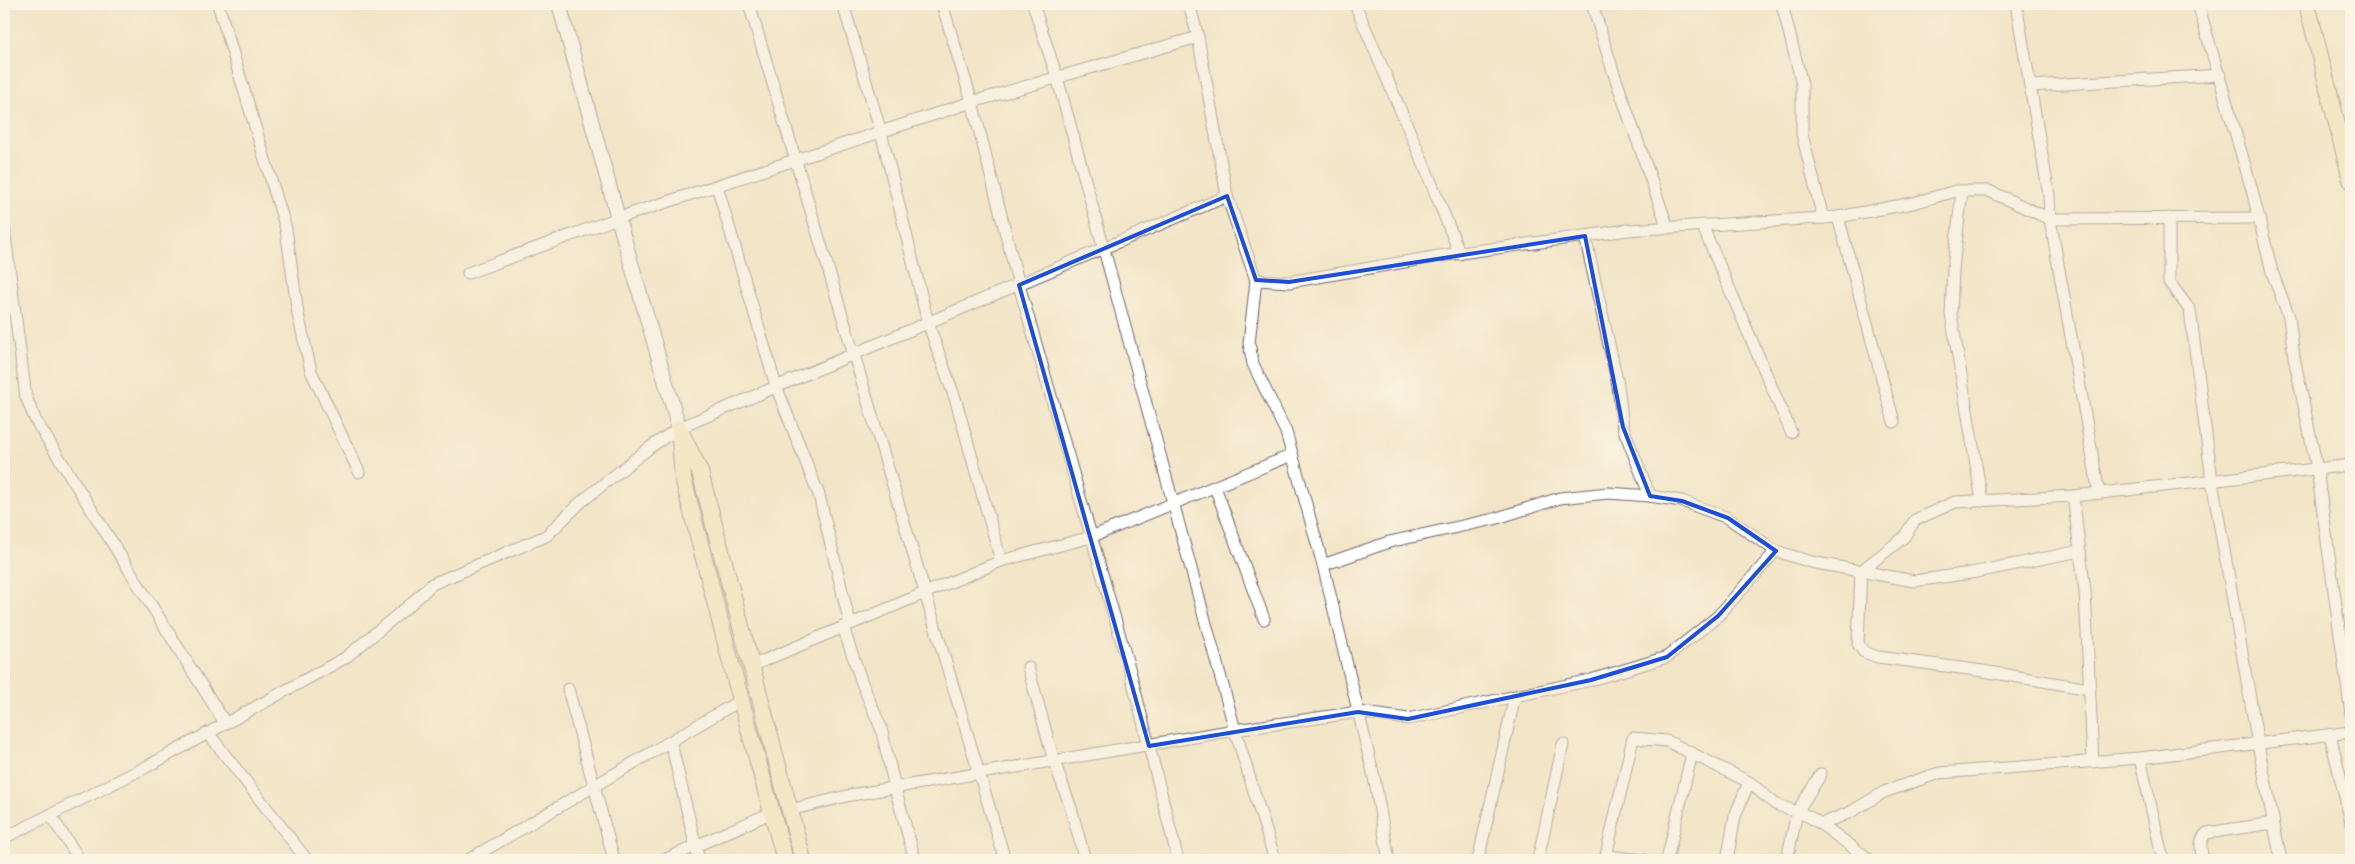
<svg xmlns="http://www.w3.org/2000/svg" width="2355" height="864" font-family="Dekko,sans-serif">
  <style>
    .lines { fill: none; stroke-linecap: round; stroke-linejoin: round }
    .minor-casing { stroke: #6b666c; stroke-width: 13 }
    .tertiary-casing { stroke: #6b666c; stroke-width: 16 }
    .secondary-casing { stroke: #6b666c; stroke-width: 18 }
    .minor { stroke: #fff; stroke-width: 11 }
    .tertiary { stroke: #fff; stroke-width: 14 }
    .secondary { stroke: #f7e8c3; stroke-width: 16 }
    .marked { fill: none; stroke: #1d4ed8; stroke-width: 4; stroke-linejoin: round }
  </style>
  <rect width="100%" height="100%" fill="#fcf5e5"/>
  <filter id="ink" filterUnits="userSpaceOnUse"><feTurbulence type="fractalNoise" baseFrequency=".02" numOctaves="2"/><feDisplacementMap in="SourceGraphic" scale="10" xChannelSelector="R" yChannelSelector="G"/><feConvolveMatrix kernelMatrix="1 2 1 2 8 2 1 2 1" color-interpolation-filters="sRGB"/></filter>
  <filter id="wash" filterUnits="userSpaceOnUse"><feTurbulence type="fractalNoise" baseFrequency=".0096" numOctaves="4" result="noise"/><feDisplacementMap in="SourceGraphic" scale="20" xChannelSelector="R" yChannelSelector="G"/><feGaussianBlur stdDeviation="1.12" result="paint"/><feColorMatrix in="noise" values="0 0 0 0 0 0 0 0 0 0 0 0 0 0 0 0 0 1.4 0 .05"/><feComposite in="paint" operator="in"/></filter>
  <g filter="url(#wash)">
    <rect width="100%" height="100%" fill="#f3e5c8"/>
  </g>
  <g filter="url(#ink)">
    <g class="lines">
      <defs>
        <g id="minor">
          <path d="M218,4L286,229L298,314L311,371L359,472"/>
          <path d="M749,4L1005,860"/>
          <path d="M843,4L881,132L928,323L956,401L1001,561"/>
          <path d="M942,4L972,102L1019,285L1130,671L1178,860"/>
          <path d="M1033,4L1057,77L1235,730L1275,860"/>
          <path d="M1189,4L1198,37L1227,196L1256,280L1249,343L1253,364L1286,432L1323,565L1374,777L1389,860"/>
          <path d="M1355,4L1424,165L1460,254"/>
          <path d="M1592,4L1613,71L1668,228"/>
          <path d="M1782,4L1802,84V134L1823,218"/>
          <path d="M2016,4L2049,195L2050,219L2099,493"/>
          <path d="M2198,4L2252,190L2272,272L2289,317L2294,357L2317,469L2351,714"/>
          <path d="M2030,86L2220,75"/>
          <path d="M717,186L776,386L819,495L850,624"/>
          <path d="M1962,191L1953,269L1951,314L1982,501"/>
          <path d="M1838,217L1894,422"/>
          <path d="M2169,218V282L2190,310L2212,481L2258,744L2281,860"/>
          <path d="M1702,225L1791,432"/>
          <path d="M4,228L26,397L36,421L225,723"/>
          <path d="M1585,236L1618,385L1623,427L1650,496"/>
          <path d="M468,273L618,218L972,102L1198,37"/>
          <path d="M1256,280L1289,282L1439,256L1628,230L1838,217L1913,203L1956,191H1989L2050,219L2259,218"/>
          <path d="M1215,487L1264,619"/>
          <path d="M2073,496L2085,591L2093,762"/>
          <path d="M1323,565L1389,542L1494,519L1560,498L1608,493L1650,496L1682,501L1728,518L1776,551L1811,562L1914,581L1971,573L2080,551"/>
          <path d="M843,627L862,683L881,728L895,788L915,860"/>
          <path d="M751,666L1001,561L1091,537L1292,455"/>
          <path d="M1028,667L1054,761L1071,808L1085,860"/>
          <path d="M568,689L614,860"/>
          <path d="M2090,689L1983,671L1878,657L1864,652L1858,644L1861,571L1904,537L1915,520L1955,502L2073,496L2351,465"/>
          <path d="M208,733L307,860"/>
          <path d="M2330,735L2351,822"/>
          <path d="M671,743L699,860"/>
          <path d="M2140,758L2163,860"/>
          <path d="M790,810L851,795L1235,730L1358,712L1408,719L1591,680L1667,657L1718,616L1776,551"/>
          <path d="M50,815L80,860"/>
          <path d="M1821,824L1870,860"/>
          <path d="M4,838L148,766L345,658L412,603L432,584L546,536L581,502L649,448L679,428L1227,196"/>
          <path d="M1606,856L1645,860"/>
          <path d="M468,860L741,700"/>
          <path d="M664,860L773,812"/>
          <path d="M1478,860L1515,696"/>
          <path d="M1538,860L1563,744"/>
          <path d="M1605,860L1633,738L1667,741L1749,782L1775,804L1808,816L1821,824L1851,812L1884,792L1939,773L2140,758L2351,732"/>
          <path d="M1667,860L1692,753"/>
          <path d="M1727,860L1735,816L1749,782"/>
          <path d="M1787,860L1797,812L1821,774"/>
          <path d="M2203,860C2201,850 2198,840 2207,833L2273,823"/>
        </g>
        <path id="tertiary" d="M559,4L618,218L679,428"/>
        <g id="secondary">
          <path d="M2307,4L2351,180"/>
          <path d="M679,428L700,472L803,860"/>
          <path d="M680,440L683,478L733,671L785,860"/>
        </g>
      </defs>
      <use href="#minor" class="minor-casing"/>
      <use href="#tertiary" class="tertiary-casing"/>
      <use href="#secondary" class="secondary-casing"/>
      <use href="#minor" class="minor"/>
      <use href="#tertiary" class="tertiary"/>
      <use href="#secondary" class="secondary"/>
    </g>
  </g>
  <path d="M0 0H2355V864H0ZM1227,196L1256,280L1289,282L1585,236L1623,427L1650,496L1682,501L1728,518L1776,551L1718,616L1667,657L1591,680L1408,719L1358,712L1149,746L1019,285Z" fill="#f3e5c8" fill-opacity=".55" fill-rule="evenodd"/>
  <path class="marked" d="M1227,196L1256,280L1289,282L1585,236L1623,427L1650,496L1682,501L1728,518L1776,551L1718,616L1667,657L1591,680L1408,719L1358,712L1149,746L1019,285Z"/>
  <rect width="2355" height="864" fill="none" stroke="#fcf5e5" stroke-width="20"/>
</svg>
